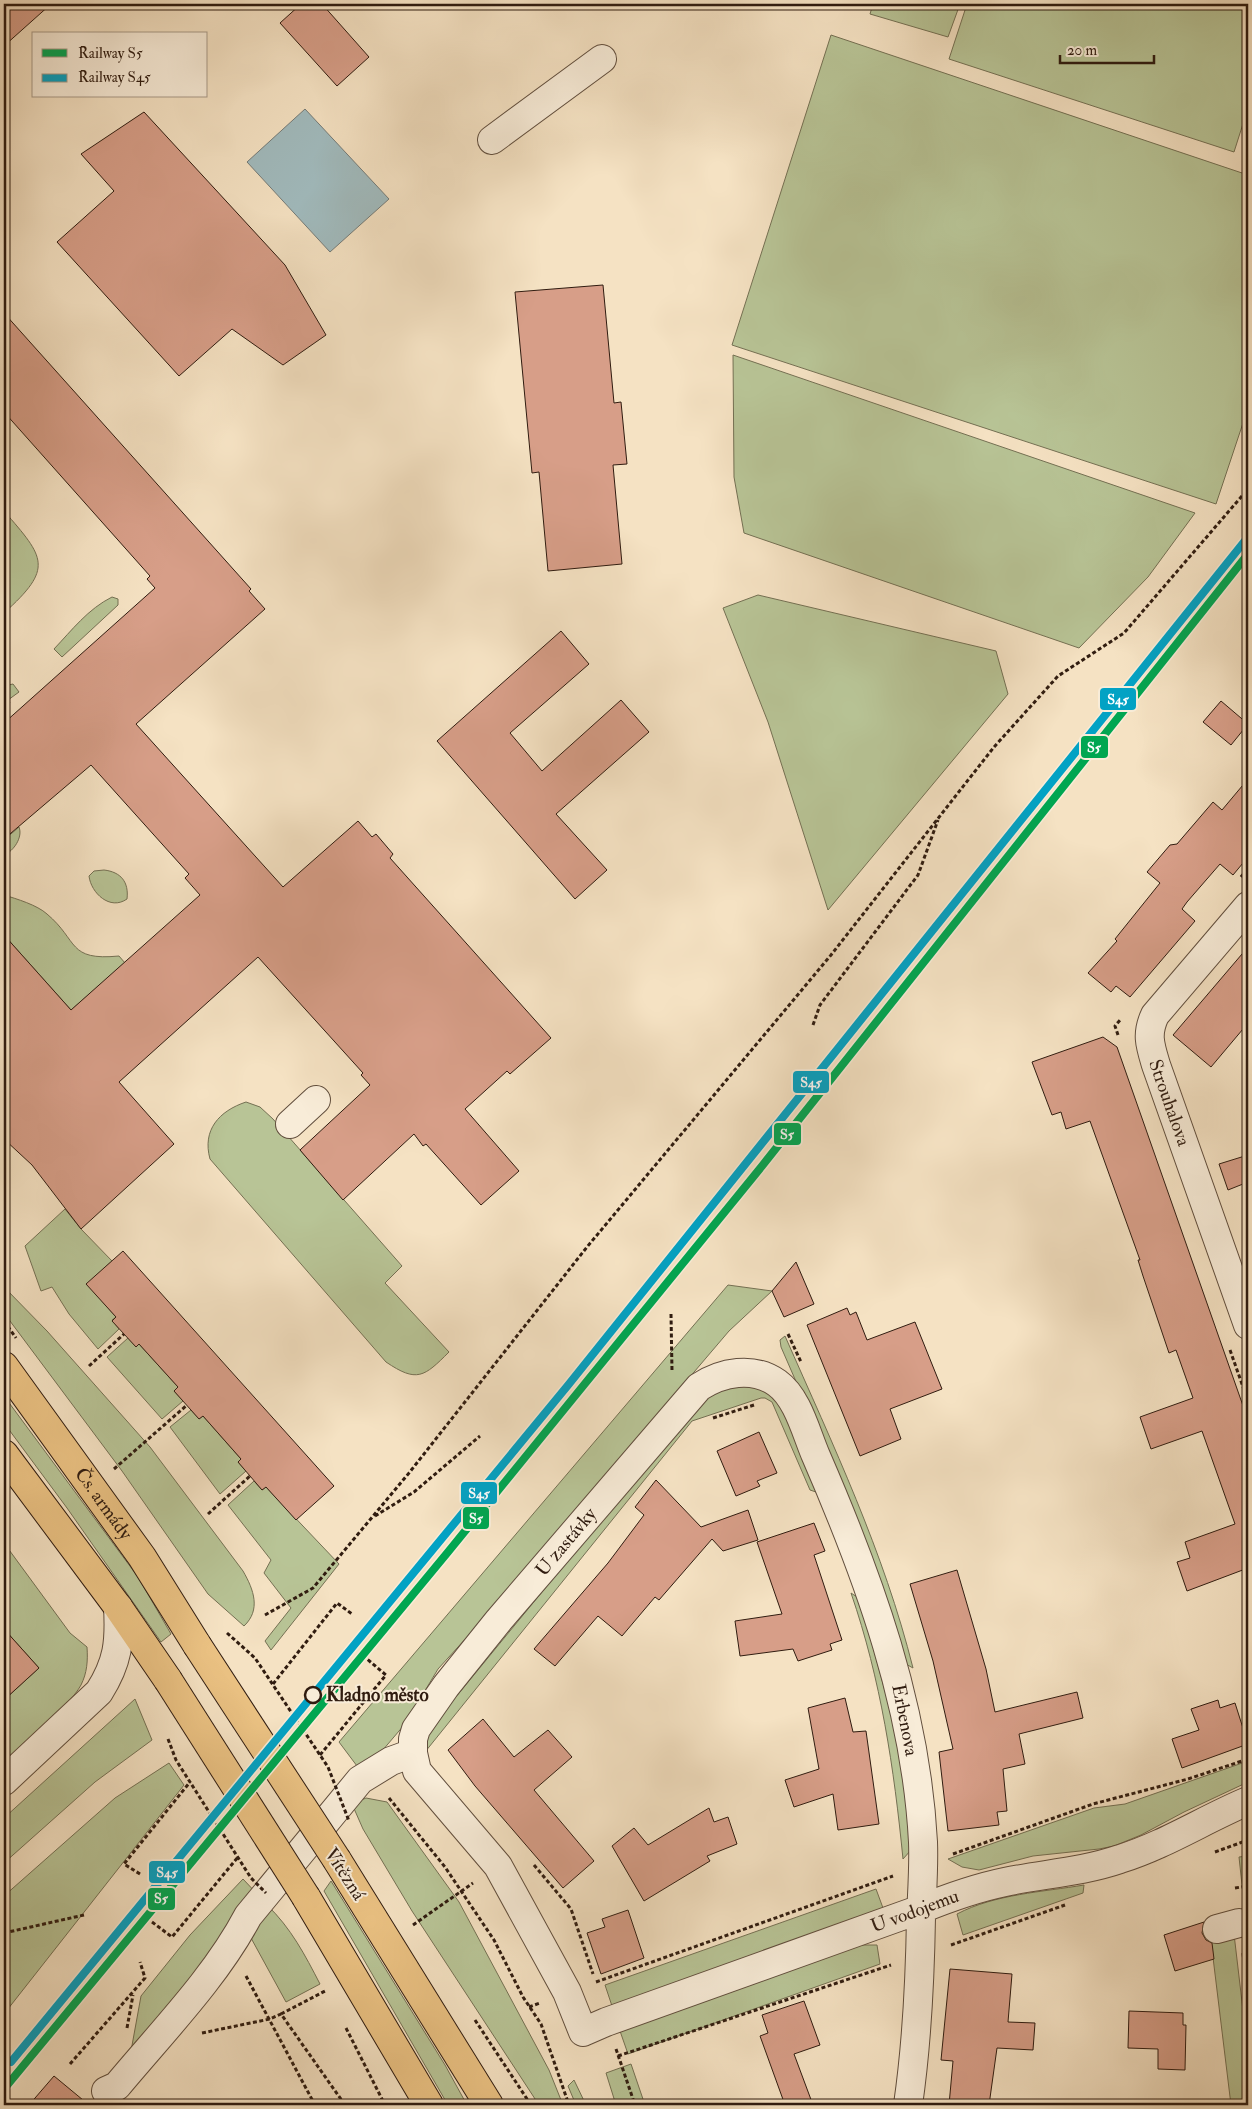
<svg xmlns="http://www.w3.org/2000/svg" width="1252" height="2109" font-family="'IM FELL Double Pica',serif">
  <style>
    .green { fill: #b8c496; stroke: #747053 }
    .water { fill: #a1bbbe; stroke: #747b78 }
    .building { fill: #d79e88; stroke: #301c10 }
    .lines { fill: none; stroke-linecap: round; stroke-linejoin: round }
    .minor-casing { stroke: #614e3d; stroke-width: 30 }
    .major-casing { stroke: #301c10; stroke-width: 30 }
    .path { stroke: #301c10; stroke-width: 3; stroke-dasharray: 4 2.5; stroke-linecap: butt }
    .minor { stroke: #f8ecd8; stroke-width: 28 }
    .major { stroke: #eac182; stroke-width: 28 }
    .major-bridge-casing { stroke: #301c10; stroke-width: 30; stroke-linecap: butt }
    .path-bridge { stroke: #301c10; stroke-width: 3; stroke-dasharray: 4 2.5; stroke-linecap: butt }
    .major-bridge { stroke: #eac182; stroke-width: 28 }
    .rail-1-casing { stroke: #f8ecd8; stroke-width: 11 }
    .rail-2-casing { stroke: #f8ecd8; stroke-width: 11 }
    .rail-1 { stroke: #00a651; stroke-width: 8 }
    .rail-2 { stroke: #02a2c4; stroke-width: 8 }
    .stop-dot { fill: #f8ecd8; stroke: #301c10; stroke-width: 2.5 }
    .labels { text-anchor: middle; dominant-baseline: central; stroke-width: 4; stroke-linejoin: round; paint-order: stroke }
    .street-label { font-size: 19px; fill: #301c10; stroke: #f8ecd8 }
    .stop-label { font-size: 19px; font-weight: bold; fill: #301c10; stroke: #f8ecd8; text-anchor: start }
    .line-badge { stroke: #f8ecd8; stroke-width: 2 }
    .badge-label { font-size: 14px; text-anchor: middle; font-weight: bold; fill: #fff }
  </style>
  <rect width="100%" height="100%" fill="#f5e2c3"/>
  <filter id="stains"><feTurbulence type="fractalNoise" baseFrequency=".004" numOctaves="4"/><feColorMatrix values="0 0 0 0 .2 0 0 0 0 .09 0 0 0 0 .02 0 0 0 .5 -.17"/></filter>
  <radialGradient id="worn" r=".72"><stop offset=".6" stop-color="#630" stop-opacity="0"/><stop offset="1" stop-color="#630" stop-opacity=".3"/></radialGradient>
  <g class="green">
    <path d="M873,4H960L948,37L870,14Z"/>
    <path d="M967,4H1248V108L1234,152L949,59Z"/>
    <path d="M831,35L1248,175V408L1216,504L732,345Z"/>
    <path d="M733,355L1195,513L1148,577L1079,648L744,533L734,477Z"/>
    <path d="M4,511C45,558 54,568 4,613Z"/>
    <path d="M758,595L996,651L1008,694L828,910L768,722L723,608Z"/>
    <path d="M112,597L118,599V605L62,657L54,649C72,630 88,609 112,597Z"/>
    <path d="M13,684L19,692L8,700L10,703L4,708V686Z"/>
    <path d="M19,827C23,837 14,851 4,855V840Z"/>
    <path d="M104,870C121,872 129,882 127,899C110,911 91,893 89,876L94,871Z"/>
    <path d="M4,895C17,899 37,905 47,914C79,941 67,961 119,956L125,963L71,1010L4,935Z"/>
    <path d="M246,1102L260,1107L273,1119L402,1266L385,1283L449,1352C424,1377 417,1383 386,1362L210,1159C202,1130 219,1111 246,1102Z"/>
    <path d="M65,1209L81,1229L112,1261L87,1284L116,1317L112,1320L119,1329L98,1349L69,1314L52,1287L41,1291L25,1246Z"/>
    <path d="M728,1285L772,1291L729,1331L488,1614L438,1669L405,1724L376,1758L357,1766L339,1742Z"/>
    <path d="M4,1287L47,1331L150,1447L243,1571C254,1590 261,1610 244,1626L208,1594L122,1471L4,1313Z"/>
    <path d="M785,1336C833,1445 884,1552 913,1668L904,1663L861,1531L781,1347L780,1340Z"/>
    <path d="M128,1338L136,1347L139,1344L178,1387L174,1391L183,1401L162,1419L107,1357Z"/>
    <path d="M755,1386L778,1399L817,1488L816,1492L810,1490L772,1402L765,1398H761L692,1421L425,1752L422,1747L432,1726L697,1403L723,1387Z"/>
    <path d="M4,1396L138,1577L171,1634L161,1642L67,1508L4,1423Z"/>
    <path d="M191,1410L199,1419L203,1416L241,1459L238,1462L246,1471L220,1494L170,1427Z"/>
    <path d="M254,1481L262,1490L266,1487L339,1564L271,1650L265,1641L291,1608L264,1573L271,1560L228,1505Z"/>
    <path d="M4,1543L70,1633L87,1647C88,1661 87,1673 81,1685C69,1707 25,1742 6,1760L4,1758V1700L39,1668L4,1629Z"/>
    <path d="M851,1593L860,1599L891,1713L903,1774L911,1850L903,1859C894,1768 881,1680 851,1593Z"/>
    <path d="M135,1699L152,1740L95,1782L4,1863V1818Z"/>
    <path d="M1248,1761V1782L1184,1812L1141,1835L1114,1846L1099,1849L1033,1856L979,1870L962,1867L948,1859L1094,1808L1125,1804Z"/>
    <path d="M169,1763L184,1785L4,2014V1896L115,1798Z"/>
    <path d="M366,1798L387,1802L459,1902L549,2070L563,2105H539L412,1911L363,1829L352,1804Z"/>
    <path d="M1248,1856V1941L1239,1857Z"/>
    <path d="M243,1879L259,1896L131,2051L141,1996L190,1935Z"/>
    <path d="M331,1881L445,2065L467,2105H448L324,1891Z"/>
    <path d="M1084,1885L1083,1893L963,1935L957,1914C995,1894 1043,1892 1084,1885Z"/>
    <path d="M876,1889L883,1908L612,2006L605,1985Z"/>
    <path d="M267,1905C291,1928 305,1955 320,1984L286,2002L251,1938Z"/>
    <path d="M1234,1934L1248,2053V2105H1231L1211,1941Z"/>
    <path d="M861,1945H877L880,1964L628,2054L620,2031Z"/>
    <path d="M631,2064L645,2105H616L606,2073Z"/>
    <path d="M574,2080L586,2105H576L568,2086Z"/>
  </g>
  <path class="water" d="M305,109L389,199L330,252L247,162Z"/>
  <g class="building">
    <path d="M4,4H51L4,46Z"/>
    <path d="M301,4H322L369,57L337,86L280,23Z"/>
    <path d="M144,112L285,265L326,335L283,365L232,329L179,376L57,242L114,191L81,154Z"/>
    <path d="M603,285L614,403L621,402L627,464L613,465L622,564L548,571L539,472L532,473L515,292Z"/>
    <path d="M4,313L251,589L249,591L265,609L136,724L283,887L358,821L372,837L376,834L393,854L390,858L551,1038L510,1074L507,1071L465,1109L519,1171L481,1205L426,1144L423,1146L414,1134L343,1200L300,1150L370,1085L361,1075L363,1073L258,957L119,1082L174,1144L81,1229L32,1165L4,1139V935L71,1010L200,895L185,878L189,874L91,765L4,839V723L155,588L147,579L150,576L4,412Z"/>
    <path d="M561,631L589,664L510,733L542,771L621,700L649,732L556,814L607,870L575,899L437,741Z"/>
    <path d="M1221,701L1248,724L1231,745L1203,722Z"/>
    <path d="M1248,779V857L1233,875L1220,864L1187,902L1182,909L1195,921L1130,997L1116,986L1111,992L1088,973L1117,941L1115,939L1160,883L1147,872L1170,845L1177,844L1213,802L1222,810Z"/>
    <path d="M1248,947V1017L1243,1024V1029L1211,1067L1173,1035Z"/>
    <path d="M1103,1037L1117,1047L1248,1420V1568L1187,1591L1177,1562L1190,1558L1185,1542L1235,1524L1202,1431L1151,1449L1140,1417L1193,1398L1176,1350L1169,1353L1143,1276L1138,1260H1140L1090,1121L1066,1129L1061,1112L1052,1115L1032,1062Z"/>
    <path d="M1248,1155V1182L1228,1190L1219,1164Z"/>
    <path d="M123,1251L334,1486L296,1520L266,1487L262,1490L238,1462L241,1459L203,1416L199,1419L174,1391L178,1387L139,1344L136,1347L112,1321L116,1317L86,1284Z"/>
    <path d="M796,1262L814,1304L784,1317L772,1291Z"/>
    <path d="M847,1308L850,1315L856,1312L867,1340L915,1322L942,1389L890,1409L901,1439L860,1456L807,1325Z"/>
    <path d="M759,1432L777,1473L757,1481L760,1486L736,1496L717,1451Z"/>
    <path d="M656,1480L701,1527L748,1510L758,1540L723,1551L712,1539L659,1600L655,1597L622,1636L598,1616L555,1666L534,1649L608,1563L644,1515L635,1507Z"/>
    <path d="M814,1523L825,1551L814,1555L842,1640L830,1644L832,1650L798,1661L793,1649L740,1656L735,1621L782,1614L757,1542Z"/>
    <path d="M957,1570L986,1669L995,1712L1077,1692L1083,1718L1019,1734L1025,1764L1003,1769L1007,1811L997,1812L999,1825L948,1831L939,1752L953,1749L933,1661L910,1584Z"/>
    <path d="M4,1629L39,1668L4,1700Z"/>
    <path d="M845,1698L853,1732L866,1731L879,1824L838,1830L833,1794L794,1807L785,1780L819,1769L808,1708Z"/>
    <path d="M1218,1700L1220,1708L1235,1703L1248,1744L1182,1768L1172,1739L1199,1730L1191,1709Z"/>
    <path d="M483,1719L514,1757L548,1730L572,1757L534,1790L594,1861L563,1888L475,1786L448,1750Z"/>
    <path d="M709,1808L714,1822L728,1817L737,1844L707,1856L710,1861L644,1901L612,1846L634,1828L648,1845Z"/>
    <path d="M628,1910L644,1958L601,1974L587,1933L605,1927L602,1919Z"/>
    <path d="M1204,1922L1202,1933L1206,1940L1212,1943L1214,1959L1175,1971L1164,1935Z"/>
    <path d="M950,1969L1012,1974L1008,2022L1035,2023L1033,2050L997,2048L989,2105H949L953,2061L941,2060Z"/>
    <path d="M804,2001L820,2045L794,2054L813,2105H785L760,2036L768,2033L762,2015Z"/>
    <path d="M1129,2011L1183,2013V2025H1186L1185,2070L1158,2069V2049L1128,2048Z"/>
    <path d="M54,2076L89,2105H29Z"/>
  </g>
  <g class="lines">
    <defs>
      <g id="minor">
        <path d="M492,140L602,59"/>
        <path id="s1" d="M1248,906L1155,1015C1146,1034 1150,1045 1156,1065L1248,1325"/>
        <path d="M290,1124L316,1100"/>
        <path d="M4,1781L99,1692C118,1662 120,1642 118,1607"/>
        <path d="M1217,1929L1239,1923"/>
        <path d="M106,2091L117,2086C161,2033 216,1977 248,1916L360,1780L391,1761L413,1753"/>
        <path id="s2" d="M908,2105C917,2043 920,1980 921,1917C922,1892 924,1867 923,1842C916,1707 869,1578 816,1456C806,1433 798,1398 777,1383C753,1366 722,1372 699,1387L499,1620L446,1686L416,1729L413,1739V1753L417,1771L498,1866L567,1992L583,2032L606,2022L921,1909C948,1898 976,1888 1005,1882C1043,1874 1082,1872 1120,1859C1165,1845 1205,1819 1248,1801"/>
      </g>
      <g id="major">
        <path id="s3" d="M4,1366L142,1557L197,1645"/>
        <path d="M4,1454L118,1607L168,1680"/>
        <path d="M337,1860L489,2105"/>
        <path d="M306,1897L429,2105"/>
      </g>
    </defs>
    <use href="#minor" class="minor-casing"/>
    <use href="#major" class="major-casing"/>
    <g class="path">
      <path d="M1241,877L1248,868"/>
      <path d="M813,1025L820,1005L918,875L938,820"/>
      <path d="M1118,1035L1115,1026L1121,1019"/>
      <path d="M671,1314L672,1371"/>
      <path d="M4,1321L16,1338"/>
      <path d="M788,1334L801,1362"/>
      <path d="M1230,1350L1248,1401"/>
      <path d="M89,1366L124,1334"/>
      <path d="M713,1418L754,1405"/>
      <path d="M114,1469L187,1405"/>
      <path d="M208,1514L250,1476"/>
      <path d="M375,1516L414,1492L480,1436"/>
      <path d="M265,1615L313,1588L409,1473L587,1247L831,955L994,747L1058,676L1124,633L1248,489"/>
      <path d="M273,1684L337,1603L352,1614"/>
      <path d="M320,1755L386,1675L367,1659"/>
      <path d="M389,1798L445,1867L494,1940L523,1997L541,2024L569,2105"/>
      <path d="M1215,1852L1248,1840"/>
      <path d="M953,1854L1093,1804L1188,1779L1248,1759"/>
      <path d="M534,1865L571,1909L593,1974"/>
      <path d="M140,1874L124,1864L190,1782"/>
      <path d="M1235,1888L1248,1886"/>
      <path d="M152,1922L172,1937L238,1857"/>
      <path d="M413,1925L473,1883"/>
      <path d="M4,1933L84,1915"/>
      <path d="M951,1945L1065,1905"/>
      <path d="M1243,1953L1248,2003"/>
      <path d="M246,1976L315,2105"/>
      <path d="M596,1982L893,1876"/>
      <path d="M529,2007L540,2003"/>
      <path d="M281,2014L327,1990"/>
      <path d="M475,2020L531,2105"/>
      <path d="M127,2028L133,1995"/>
      <path d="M346,2028L385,2105"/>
      <path d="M202,2033L270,2019L281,2014L345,2105"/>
      <path d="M616,2049L635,2105"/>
      <path d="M618,2056L891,1965"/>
      <path d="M70,2064L145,1978L140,1962"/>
    </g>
    <use href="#minor" class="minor"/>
    <use href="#major" class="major"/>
    <defs>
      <g id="major-bridge">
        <path d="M197,1645L337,1860"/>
        <path d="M168,1680L306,1897"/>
      </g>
    </defs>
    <use href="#major-bridge" class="major-bridge-casing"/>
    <g class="path-bridge">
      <path d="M227,1633L255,1658L328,1767L349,1821"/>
      <path d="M168,1739L176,1760L251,1878L266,1893"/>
    </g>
    <use href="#major-bridge" class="major-bridge"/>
    <defs>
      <path id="rail-1" d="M4,2089L448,1552L762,1166L1248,554"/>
      <path id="rail-2" d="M11,2062L569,1384L1248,537"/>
    </defs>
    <use href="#rail-1" class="rail-1-casing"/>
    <use href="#rail-2" class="rail-2-casing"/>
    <use href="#rail-1" class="rail-1"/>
    <use href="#rail-2" class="rail-2"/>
  </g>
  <circle class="stop-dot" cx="313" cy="1695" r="8"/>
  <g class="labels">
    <g class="street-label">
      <text stroke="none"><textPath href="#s1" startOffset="235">Strouhalova</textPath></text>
      <text stroke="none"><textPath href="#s3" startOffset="170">Čs. armády</textPath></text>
      <text transform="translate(566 1542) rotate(-50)">U zastávky</text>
      <text transform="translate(905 1720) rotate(79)">Erbenova</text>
      <text transform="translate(345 1874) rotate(57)">Vítězná</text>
      <text stroke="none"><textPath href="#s2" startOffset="1985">U vodojemu</textPath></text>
    </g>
    <g class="stop-label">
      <text x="326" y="1695">Kladno město</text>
    </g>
  </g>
  <g class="line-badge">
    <rect x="1099" y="687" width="38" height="24" rx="5" fill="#02a2c4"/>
    <rect x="1080" y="735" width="29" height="24" rx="5" fill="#00a651"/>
    <rect x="792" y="1070" width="38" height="24" rx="5" fill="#02a2c4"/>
    <rect x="773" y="1122" width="29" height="24" rx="5" fill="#00a651"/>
    <rect x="460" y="1481" width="38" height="24" rx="5" fill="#02a2c4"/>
    <rect x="462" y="1506" width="28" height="24" rx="5" fill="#00a651"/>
    <rect x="148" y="1860" width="38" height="24" rx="5" fill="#02a2c4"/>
    <rect x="147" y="1887" width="29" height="24" rx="5" fill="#00a651"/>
  </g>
  <g class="badge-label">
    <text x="1118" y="704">S45</text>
    <text x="1094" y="752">S5</text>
    <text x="811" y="1087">S45</text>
    <text x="787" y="1139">S5</text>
    <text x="479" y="1498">S45</text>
    <text x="476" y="1523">S5</text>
    <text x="167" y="1877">S45</text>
    <text x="161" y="1903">S5</text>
  </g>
  <rect width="1252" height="2109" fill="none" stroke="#f5e2c3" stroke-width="20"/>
  <rect x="5" y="5" width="1242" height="2099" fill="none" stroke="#301c10" stroke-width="2.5"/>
  <rect x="10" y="10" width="1232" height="2089" fill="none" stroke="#301c10"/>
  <rect x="32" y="32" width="175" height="65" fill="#f8ecd8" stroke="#a89988"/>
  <rect x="42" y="49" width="25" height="8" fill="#00a651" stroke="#a89988"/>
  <text x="78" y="58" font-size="15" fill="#301c10">Railway S5</text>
  <rect x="42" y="74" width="25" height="8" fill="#02a2c4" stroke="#a89988"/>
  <text x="78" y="82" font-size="15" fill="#301c10">Railway S45</text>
  <path d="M1060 55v8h94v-8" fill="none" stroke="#301c10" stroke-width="2.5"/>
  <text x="1067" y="55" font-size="15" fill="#301c10" stroke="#f8ecd8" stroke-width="4" paint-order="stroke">20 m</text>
  <rect width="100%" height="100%" filter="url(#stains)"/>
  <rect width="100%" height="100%" fill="url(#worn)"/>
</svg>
